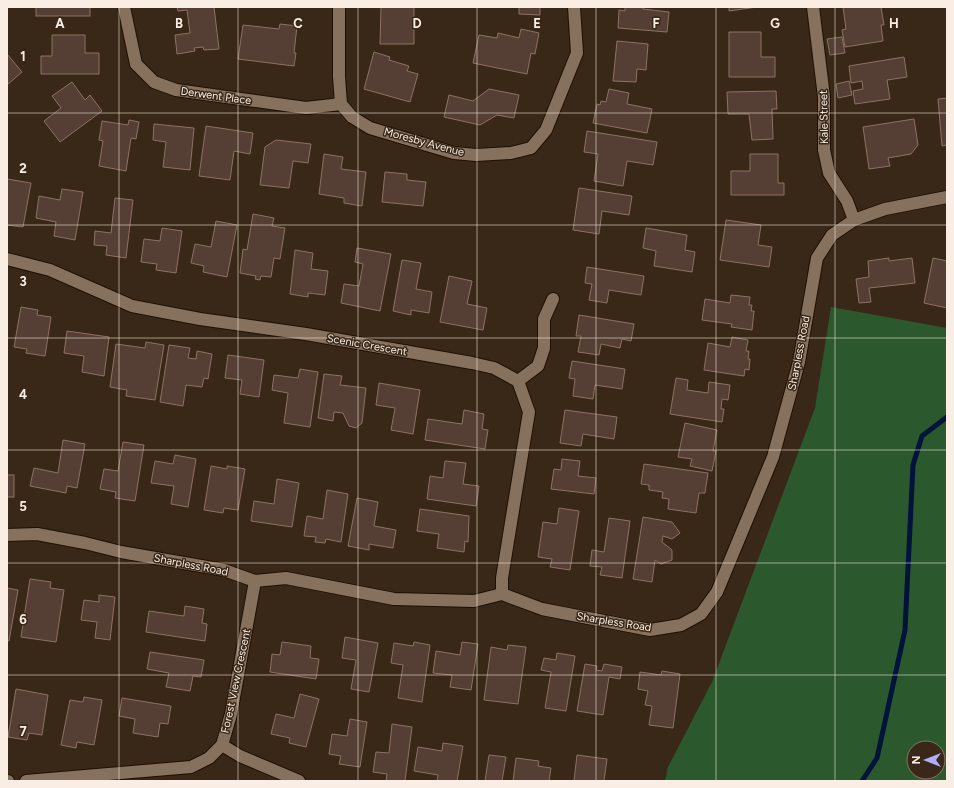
<svg xmlns="http://www.w3.org/2000/svg" width="954" height="788" font-family="Figtree,sans-serif">
  <style>
    .green { fill: #2b592d; fill-rule: evenodd }
    .lines { fill: none; stroke-linecap: round; stroke-linejoin: round }
    .stream { stroke: #00133b; stroke-width: 5 }
    .building { fill: #553e33; stroke: #8c7265 }
    .minor-casing { stroke: #201002; stroke-width: 14 }
    .minor { stroke: #85715e; stroke-width: 12 }
    .grid { fill: none; stroke: #faeee4; stroke-width: 1; stroke-opacity: 0.55 }
    .labels { text-anchor: middle; dominant-baseline: central; stroke-width: 3; stroke-linejoin: round; paint-order: stroke }
    .street-label { font-size: 11px; fill: #faeee4; stroke: #392817 }
    .grid-label { font-size: 13px; text-anchor: middle; font-weight: bold; fill: #faeee4; stroke: #392817; stroke-width: 3; stroke-linejoin: round; paint-order: stroke }
  </style>
  <rect width="100%" height="100%" fill="#392817"/>
  <path class="green" d="M831,307L947,328V781H665L668,767L712,682L815,408ZM914,748H938V772H914Z"/>
  <g class="lines">
    <path class="stream" d="M862,781L877,758L905,630L913,465L922,436L947,417"/>
  </g>
  <g class="building">
    <rect x="36" y="7" width="54" height="9"/>
    <path d="M177,7H214L219,49L204,50L203,47L194,48L195,51L177,54L175,35L190,33L187,10L178,11Z"/>
    <path d="M381,7H414V44H380Z"/>
    <path d="M519,7H540V15L519,14Z"/>
    <path d="M625,7H643V9L669,12L667,32L618,28L619,10L625,11Z"/>
    <path d="M729,7H757L729,11Z"/>
    <path d="M843,7H881L884,25H881L883,41L845,47L842,30L846,29Z"/>
    <path d="M280,24L297,26L294,53H296L294,66L238,59L243,25L279,29Z"/>
    <path d="M521,29L539,33L535,54L531,53L527,74L473,63L479,35L497,38L498,33L519,38Z"/>
    <path d="M729,32H761V57H775V77H729Z"/>
    <path d="M52,35H85V53H99V74H41V56H52Z"/>
    <path d="M842,37L845,53L830,55L827,39Z"/>
    <path d="M617,41L648,44L646,70L637,69L636,82L613,81Z"/>
    <path d="M374,52L390,57L389,60L409,66L407,71L418,74L410,102L364,89Z"/>
    <path d="M7,54L22,72L7,85Z"/>
    <path d="M904,57L907,77L887,80L890,99L855,104L853,91L863,89L862,81L851,83L849,66Z"/>
    <path d="M849,81L852,95L838,98L836,84Z"/>
    <path d="M72,82L85,100L90,95L102,111L60,142L44,121L61,108L52,96Z"/>
    <path d="M489,89L519,95L514,118L497,115L480,125L444,117L449,95L473,101Z"/>
    <path d="M609,89L629,93L627,104L652,109L647,133L593,123L597,104L600,105L601,101L606,102Z"/>
    <path d="M776,91L777,109H772L773,139L752,140L749,114H728L727,92Z"/>
    <path d="M947,98V145L942,146L938,99Z"/>
    <path d="M914,119L918,145L911,154L888,158L890,166L869,169L863,127Z"/>
    <path d="M129,120L139,122L136,139L131,138L126,171L99,166L103,141L99,140L102,121L128,125Z"/>
    <path d="M154,124L194,128L190,170L163,167L166,142L153,140Z"/>
    <path d="M206,126L253,133L250,154L234,151L230,180L199,176Z"/>
    <path d="M587,131L657,142L653,165L627,161L623,186L594,181L598,154L584,152Z"/>
    <path d="M276,140L311,144L308,163L293,161L289,188L260,185L265,147Z"/>
    <path d="M324,154L343,157L341,169L366,172L362,206L344,203V198L319,194Z"/>
    <path d="M750,154H778V183H784V195H731V171H750Z"/>
    <path d="M385,172L407,174V180L426,182L423,206L382,202Z"/>
    <path d="M7,179L31,183L23,227L7,225Z"/>
    <path d="M579,188L632,196L629,215L602,211L599,234L573,230Z"/>
    <path d="M62,189L83,192L75,240L54,236L56,222L36,218L39,196L60,200Z"/>
    <path d="M115,198L133,200L126,258L106,255L107,246L94,245L95,231L111,233Z"/>
    <path d="M253,214L274,218L272,226L285,228L280,259L274,258L271,277L261,276L260,280L255,279L256,276L240,273L243,249L247,250Z"/>
    <path d="M726,220L761,225L758,245L772,247L769,267L720,260Z"/>
    <path d="M216,221L237,225L227,277L203,272L204,266L191,263L195,244L211,247Z"/>
    <path d="M162,228L182,231L176,273L156,270L157,264L141,262L144,239L160,241Z"/>
    <path d="M646,228L687,235L685,250L695,252L692,272L654,266L656,251L643,248Z"/>
    <path d="M357,248L391,254L380,311L341,303L344,284L359,286L363,264L355,262Z"/>
    <path d="M295,250L313,253L311,269L328,271L325,295L308,293V297L290,294Z"/>
    <path d="M889,258V261L912,258L915,283L869,288L871,302L859,303L856,279L869,277L868,261Z"/>
    <path d="M933,258L947,261V308L924,303Z"/>
    <path d="M402,260L421,263L416,289L432,292L429,313L411,310V315L393,311Z"/>
    <path d="M587,267L644,276L641,295L609,290L607,303L589,300L592,284L585,283Z"/>
    <path d="M449,276L472,281L467,304L487,308L483,330L440,322Z"/>
    <path d="M731,295L750,297L749,305H752L751,311H754L752,330L731,327L732,324L702,320L705,299L730,303Z"/>
    <path d="M21,307L38,310L37,315L51,317L45,356L26,353L27,349L14,347Z"/>
    <path d="M579,315L634,324L631,341L622,339L620,348L601,344L599,355L578,352L581,336H576Z"/>
    <path d="M67,331L109,337L104,376L82,372L84,356L64,353Z"/>
    <path d="M732,337L748,340L746,351H749L748,359H750L749,370L745,369L744,376L704,370L708,343L730,347Z"/>
    <path d="M146,342L164,345L155,400L126,396L127,390L110,387L116,344L145,348Z"/>
    <path d="M169,345L190,348L188,358L196,359L197,351L212,354L208,379L204,378L202,387L186,385L183,406L160,402Z"/>
    <path d="M228,355L264,360L259,397L240,394L242,380L225,378Z"/>
    <path d="M572,361L625,369L622,389L595,385L593,399L573,396L575,379L569,378Z"/>
    <path d="M300,369L318,372L310,427L284,423L288,393L272,390L274,375L298,378Z"/>
    <path d="M324,374L342,376L340,385L366,388L362,423L356,428L349,426L343,413L334,412L333,421L318,418Z"/>
    <path d="M676,378L688,380L687,390L708,393L709,382L730,385L728,400L722,399L721,409H724L722,422L670,414Z"/>
    <path d="M379,383L420,390L413,434L391,430L395,408L376,405Z"/>
    <path d="M464,410L484,414L482,429L488,430L485,449L425,440L428,419L462,424Z"/>
    <path d="M565,410L617,417L614,439L583,434L581,446L560,443Z"/>
    <path d="M685,423L717,430L713,451H716L712,471L690,466L692,459L678,457Z"/>
    <path d="M63,440L85,444L77,488L67,486L66,493L30,486L34,468L58,473Z"/>
    <path d="M123,442L144,445L135,501L115,498L116,492L100,489L104,469L118,471Z"/>
    <path d="M175,455L196,459L188,507L171,504L174,486L151,483L155,461L173,464Z"/>
    <path d="M562,459L580,461L578,476L596,478L594,494L551,489L554,469L561,470Z"/>
    <path d="M445,461L466,463L463,484L479,486L476,506L427,499L430,476L443,478Z"/>
    <path d="M644,464L708,473L705,493H699L696,513L668,509L669,499L662,498L663,492L649,490V485L641,484Z"/>
    <path d="M211,466L227,469V466L245,469L238,510L224,508L223,513L204,510Z"/>
    <rect x="7" y="475" width="7" height="22"/>
    <path d="M277,479L299,483L292,527L251,521L254,501L274,504Z"/>
    <path d="M327,490L348,494L341,542L326,539L325,543L315,542L316,537L304,536L307,516L323,519Z"/>
    <path d="M357,498L378,502L374,526L396,530L393,548L369,544V550L348,546Z"/>
    <path d="M559,508L579,511L570,570L550,567L552,559L538,557L543,522L557,524Z"/>
    <path d="M420,509L469,516L468,542L465,541L464,552L437,548L439,534L417,531Z"/>
    <path d="M643,517L672,522L680,533L672,539L663,536L662,542L672,550V560L661,564L655,560L652,582L633,579Z"/>
    <path d="M609,518L630,521L622,578L600,575L602,567L590,566L592,550L604,552Z"/>
    <path d="M30,579L51,582L50,588L64,590L56,642L21,637Z"/>
    <path d="M7,588L18,590L9,641L7,640Z"/>
    <path d="M99,595L115,597L110,640L95,638L97,622L81,620L84,600L99,602Z"/>
    <path d="M185,606L204,609L202,623L207,624L205,641L146,632L149,611L184,616Z"/>
    <path d="M345,637L378,643L369,692L351,689L356,660L342,658Z"/>
    <path d="M282,642L311,646L310,658L319,659L316,679L270,672L272,654L280,655Z"/>
    <path d="M414,642L430,645L422,702L398,698L403,665L391,663L394,643L413,646Z"/>
    <path d="M462,642L478,644L471,690L450,687L452,675L433,673L436,651L460,655Z"/>
    <path d="M508,645L526,647L518,704L484,700L491,647L507,650Z"/>
    <path d="M150,652L204,660L201,677L193,676L190,691L166,687L169,673L147,669Z"/>
    <path d="M557,653L575,656L566,711L545,708L551,672L541,670L544,658L556,660Z"/>
    <path d="M585,664L597,666L596,670L602,671L604,664L622,667L620,679L609,677L603,715L577,711Z"/>
    <path d="M662,671L680,674L673,728L649,725L652,706L645,705L648,691L638,689L640,672L661,675Z"/>
    <path d="M16,689L48,695L42,735L29,733L27,740L8,737Z"/>
    <path d="M300,694L319,699L306,747L289,743L290,738L271,734L276,714L294,718Z"/>
    <path d="M84,697L102,700L94,745L77,742L76,748L61,745L70,700L83,702Z"/>
    <path d="M122,698L171,706L168,724L160,723L158,737L133,733L135,719L119,716Z"/>
    <path d="M350,719L367,722L360,767L339,764L341,756L329,754L332,734L347,736Z"/>
    <path d="M392,724L412,727L405,781H386L387,774L373,772L376,752L389,753Z"/>
    <path d="M443,743L463,746L457,781H437L438,775L414,771L418,747L442,751Z"/>
    <path d="M489,755L506,757L502,781H485Z"/>
    <path d="M577,755L607,759L604,781H574Z"/>
    <path d="M516,758L539,761L538,766L551,768L549,781H513Z"/>
  </g>
  <g class="lines">
    <defs>
      <g id="minor">
        <path d="M124,7L136,64L154,82L176,90L306,108L341,104"/>
        <path d="M339,7V77L341,104L352,117L370,128L454,153L476,155L511,153L531,148L546,130L577,53L574,7"/>
        <path d="M813,7L824,97V150L829,173L847,201L854,220"/>
        <path d="M7,259L50,270L132,306L200,319L306,334L472,363L494,368L518,381L529,412L502,578V594"/>
        <path d="M518,381L538,366L544,348V319L553,299"/>
        <path d="M7,535L37,534L85,543L121,552L224,570L255,581L286,578L394,599L474,601L502,594L542,609L650,630L681,625L701,614L717,592L773,457L799,362L817,258L832,235L854,220L885,209L947,197"/>
        <path d="M222,745L240,756L299,781"/>
        <path d="M7,781H8"/>
        <path d="M26,781L191,767L209,758L222,745L231,714L255,581"/>
      </g>
    </defs>
    <use href="#minor" class="minor-casing"/>
    <use href="#minor" class="minor"/>
  </g>
  <path class="grid" d="M119,7V781M238,7V781M358,7V781M477,7V781M596,7V781M716,7V781M835,7V781M7,113H947M7,225H947M7,338H947M7,450H947M7,563H947M7,675H947"/>
  <g class="labels">
    <g class="street-label">
      <text transform="translate(216 96) rotate(8)">Derwent Place</text>
      <text transform="translate(824 117) rotate(-91)">Kale Street</text>
      <text transform="translate(424 142) rotate(15)">Moresby Avenue</text>
      <text transform="translate(367 345) rotate(10)">Scenic Crescent</text>
      <text transform="translate(799 353) rotate(-79)">Sharpless Road</text>
      <text transform="translate(191 565) rotate(11)">Sharpless Road</text>
      <text transform="translate(614 622) rotate(9)">Sharpless Road</text>
      <text transform="translate(236 681) rotate(-78)">Forest View Crescent</text>
    </g>
  </g>
  <g class="grid-label">
    <text x="60" y="28">A</text>
    <text x="179" y="28">B</text>
    <text x="298" y="28">C</text>
    <text x="417" y="28">D</text>
    <text x="537" y="28">E</text>
    <text x="656" y="28">F</text>
    <text x="775" y="28">G</text>
    <text x="894" y="28">H</text>
    <text x="23" y="61">1</text>
    <text x="23" y="173">2</text>
    <text x="23" y="286">3</text>
    <text x="23" y="399">4</text>
    <text x="23" y="511">5</text>
    <text x="23" y="624">6</text>
    <text x="23" y="736">7</text>
  </g>
  <rect width="954" height="788" fill="none" stroke="#faeee4" stroke-width="16"/>
  <g transform="translate(926 760) rotate(270)"><circle r="19" fill="#392817" stroke="#867769"/>
  <path d="M0-3L7 15L0 10L-7 15Z" fill="#adaffb"/>
  <text y="-6" font-size="11" font-weight="bold" text-anchor="middle" fill="#faeee4">N</text>
  </g>
</svg>
